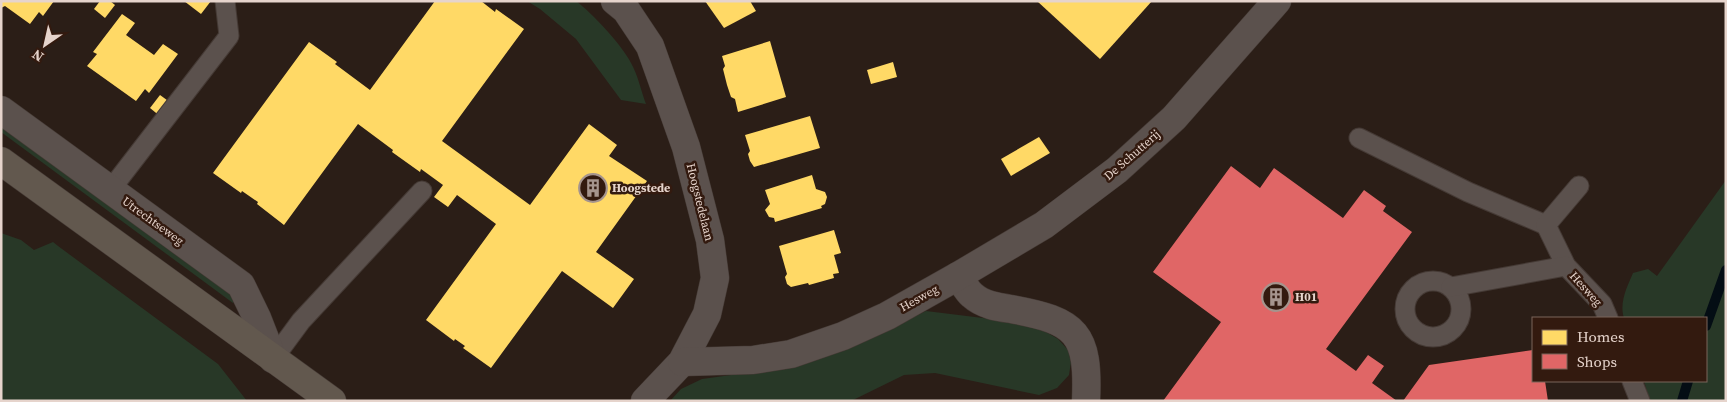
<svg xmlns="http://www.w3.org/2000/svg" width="1727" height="402" font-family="'Source Serif 4',serif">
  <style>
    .green { fill: #283827 }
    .homes { fill: #ffd966 }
    .shops { fill: #e06666 }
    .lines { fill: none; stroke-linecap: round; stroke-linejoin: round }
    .stream { stroke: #040d14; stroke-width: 10 }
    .lane-casing { stroke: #453a35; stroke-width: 21 }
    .street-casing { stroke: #453a35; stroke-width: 29 }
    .primary-casing { stroke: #453a35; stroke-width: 29 }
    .lane { stroke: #5b514d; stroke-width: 19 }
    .street { stroke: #5b514d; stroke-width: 28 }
    .primary { stroke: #62584e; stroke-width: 28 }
    .labels { text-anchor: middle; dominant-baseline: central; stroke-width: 5; stroke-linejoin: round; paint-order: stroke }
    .street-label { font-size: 12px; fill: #e6d4cc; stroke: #331a0f }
    .poi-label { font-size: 12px; font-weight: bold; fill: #e6d4cc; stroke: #331a0f; text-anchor: start }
  </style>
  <rect width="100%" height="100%" fill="#2b1e17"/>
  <g class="green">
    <path d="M527,1H576C591,12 623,46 631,63C638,75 641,91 646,104L621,100L576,39L540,9Z"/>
    <path d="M1,125L237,298L233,303L1,132Z"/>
    <path d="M1726,180V401H1650L1644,381H1706V318H1624C1619,303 1627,287 1633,273L1648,269L1657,276Z"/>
    <path d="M1,233L21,240L34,250L53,242L58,246L218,364L247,401H1Z"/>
    <path d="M926,311L991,319L1041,329L1058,339L1068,350L1071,362L1069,375L1057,388L1039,395L935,373L904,375L851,401H670L681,389L702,379L797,366L850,348Z"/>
  </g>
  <g class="homes">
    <path d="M1,1H54L43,16L39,12L30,24L5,6L1,8Z"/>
    <path d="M100,1H110L115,5L105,18L94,9Z"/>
    <path d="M184,1H211L201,14Z"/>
    <path d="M435,1H481L495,12L496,9L524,29L442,141L530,205L589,124L617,145L609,156L647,181L596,252L634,279L613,308L562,271L491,368L463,348L465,346L455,339L454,341L426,320L496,224L457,195L448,207L434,197L443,185L421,169L420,172L392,152L393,150L358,124L284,225L257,204L258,202L242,191L241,193L213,173L309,42L337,62L335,64L370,90Z"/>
    <path d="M705,1H750L756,11L724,28Z"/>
    <path d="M1037,1H1152L1100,59Z"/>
    <path d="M122,14L135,23L126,35L154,55L163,44L178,54L149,93L145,89L136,101L87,66L97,54L93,52Z"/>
    <path d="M770,41L786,97L738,112L735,99L731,97L727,85L723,69L725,66L722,56Z"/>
    <path d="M893,62L897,77L871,84L867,70Z"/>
    <path d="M160,95L171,103L161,117L150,108Z"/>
    <path d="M810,116L820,148L754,167L750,161L748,154L750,151L745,135Z"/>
    <path d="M1039,137L1050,153L1011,176L1001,159Z"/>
    <path d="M812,175L816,189L825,192L827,197L825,204L821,206L822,208L775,222L774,218L769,217L765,210L770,204L765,190Z"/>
    <path d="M834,230L841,253L834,255L839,273L833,274L834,278L809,285L808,283L791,287L787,284L785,277L787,274L779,246Z"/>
  </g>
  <g class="shops">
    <path d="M1231,166L1260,188L1274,168L1343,218L1364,190L1386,206L1383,211L1412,232L1326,349L1356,371L1368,355L1384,366L1372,383L1397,401H1163L1221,322L1153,272Z"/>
    <path d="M1533,350V381H1545L1548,401H1403L1429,365Z"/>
  </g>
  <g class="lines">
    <g class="stream">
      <path d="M1706,326L1726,270"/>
      <path d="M1682,401L1688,381"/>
    </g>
    <defs>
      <g id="lane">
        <path d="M1359,138L1468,192L1546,225"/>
        <path d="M118,180L229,36L225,1"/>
        <path d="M1579,186L1546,225L1566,266L1602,304L1608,318"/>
        <circle cx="1433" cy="309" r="28"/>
        <path d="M1451,287L1566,266"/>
        <path d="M273,359L301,321L422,191"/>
        <path d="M1632,381L1640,401"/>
      </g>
      <g id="street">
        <path d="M615,1L626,10L650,46L686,147L710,240L715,278L707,314L682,362L645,401"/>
        <path d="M1,110L241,285L257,318L273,359"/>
        <path d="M958,276C963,282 966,290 972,295C983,305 997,307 1011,309C1077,321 1089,333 1086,401"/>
        <path d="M682,362L753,360L791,354L843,336L887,316L958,276L1044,225L1117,170L1174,118L1277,1"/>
      </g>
      <path id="primary" d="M1,161L332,401"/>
    </defs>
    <use href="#lane" class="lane-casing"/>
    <use href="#street" class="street-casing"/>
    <use href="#primary" class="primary-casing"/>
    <use href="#lane" class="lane"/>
    <use href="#street" class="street"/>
    <use href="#primary" class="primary"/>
  </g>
  <defs>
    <symbol id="building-ring" viewBox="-11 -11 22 22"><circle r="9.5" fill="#331a0f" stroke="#a5948d" stroke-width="1.5"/><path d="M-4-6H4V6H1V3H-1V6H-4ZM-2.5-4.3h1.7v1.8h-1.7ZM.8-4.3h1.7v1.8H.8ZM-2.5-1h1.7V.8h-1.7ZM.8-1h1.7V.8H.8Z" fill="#a5948d"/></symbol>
  </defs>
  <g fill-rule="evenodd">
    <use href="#building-ring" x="577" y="172" width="32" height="32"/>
    <use href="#building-ring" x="1260" y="281" width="32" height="32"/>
  </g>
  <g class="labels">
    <g class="street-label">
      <text transform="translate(1132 155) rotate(-41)">De Schutterij</text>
      <text transform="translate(700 202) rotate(76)">Hoogstedelaan</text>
      <text transform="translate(153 221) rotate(36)">Utrechtseweg</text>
      <text transform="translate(1586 289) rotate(48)">Hesweg</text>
      <text transform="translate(919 298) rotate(-29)">Hesweg</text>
    </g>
    <g class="poi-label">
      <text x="612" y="188">Hoogstede</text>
      <text x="1295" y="297">H01</text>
    </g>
  </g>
  <rect width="1727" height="402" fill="none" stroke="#e6d4cc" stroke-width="5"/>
  <rect x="1532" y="317" width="175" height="65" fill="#331a0f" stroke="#7b645b"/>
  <rect x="1542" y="330" width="25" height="15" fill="#ffd966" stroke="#7b645b"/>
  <text x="1577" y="342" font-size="15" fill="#e6d4cc">Homes</text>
  <rect x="1542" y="354" width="25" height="15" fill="#e06666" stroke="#7b645b"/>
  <text x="1577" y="367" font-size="15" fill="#e6d4cc">Shops</text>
  <g transform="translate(45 45) rotate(214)" stroke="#331a0f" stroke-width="4" paint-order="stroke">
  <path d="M0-4L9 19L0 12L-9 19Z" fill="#e6d4cc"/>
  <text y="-8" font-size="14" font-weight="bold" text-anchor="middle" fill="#e6d4cc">N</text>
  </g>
</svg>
